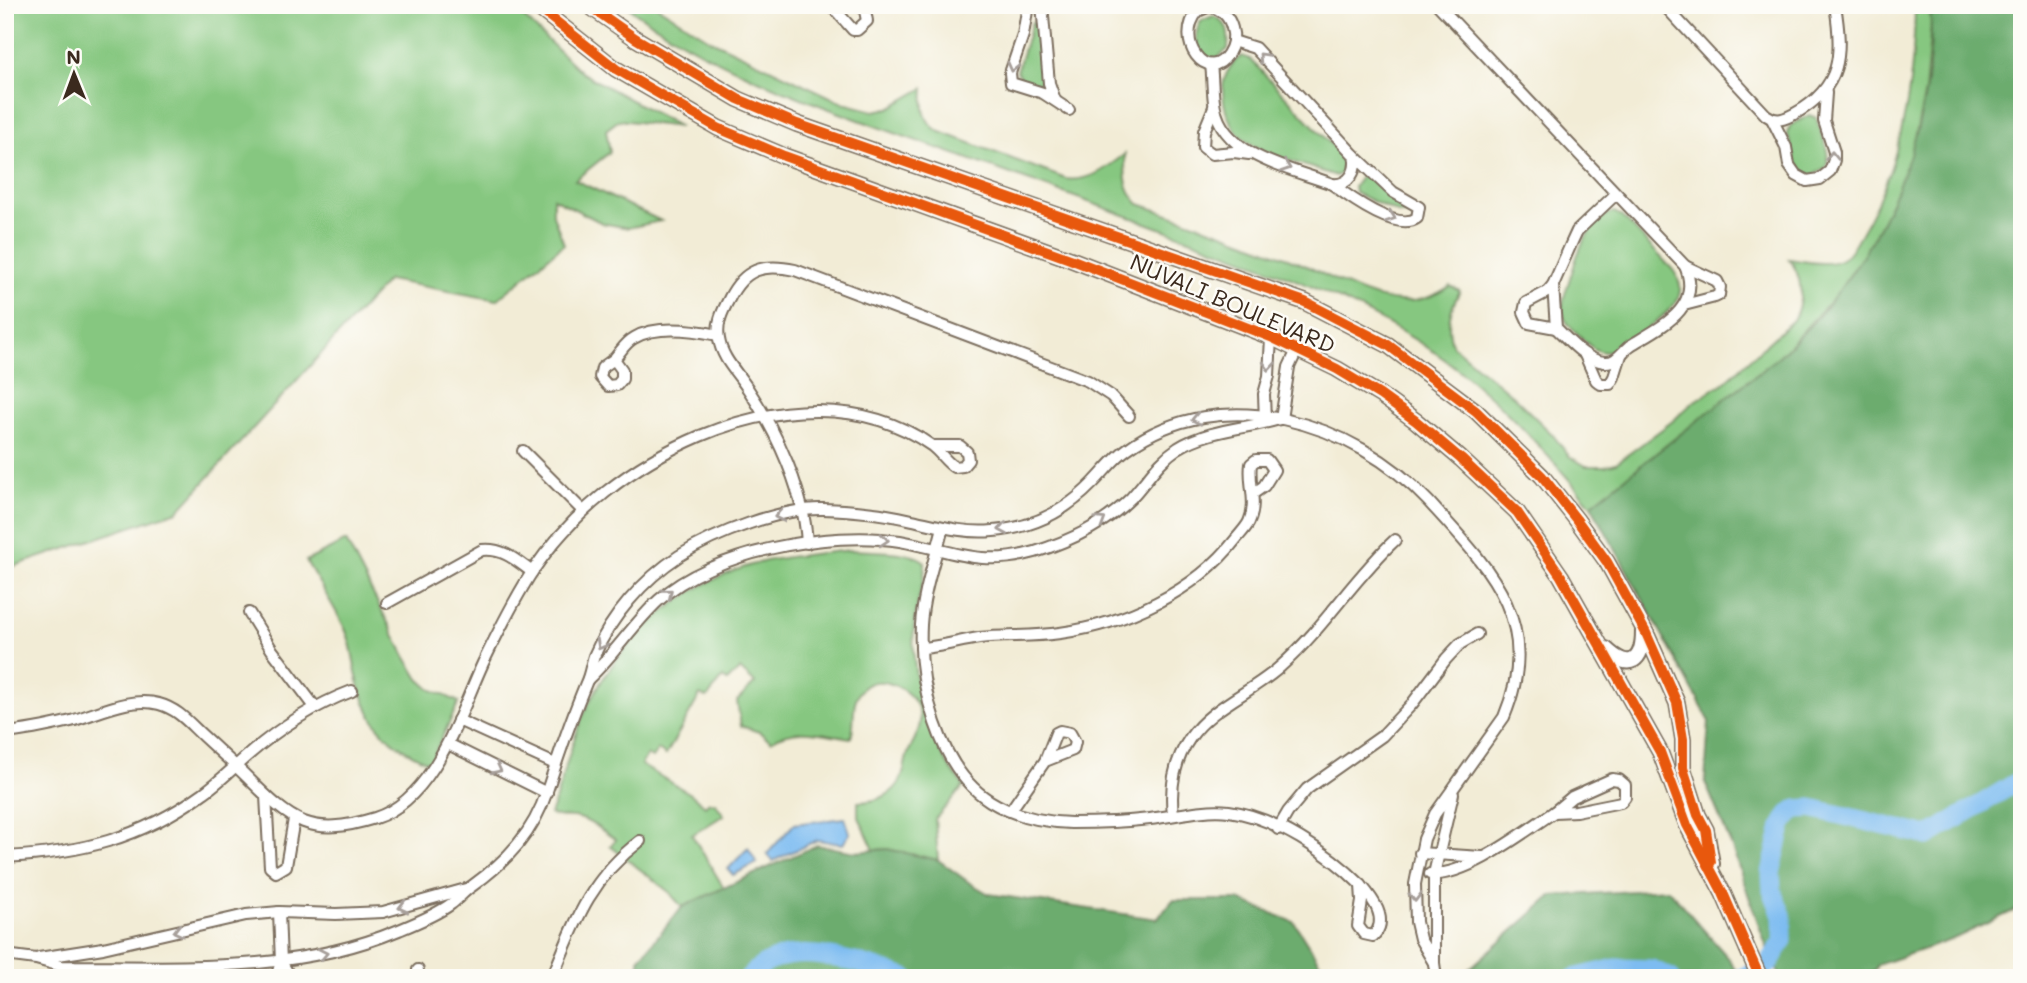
<svg xmlns="http://www.w3.org/2000/svg" width="2027" height="983" font-family="Mali,sans-serif">
  <style>
    .green { fill: #86c780; stroke: #60784f; stroke-width: 2 }
    .forest { fill: #6cac6e; stroke: #546b46; stroke-width: 2 }
    .water { fill: #7dbcf1; stroke: #5c7388; stroke-width: 2 }
    .lines { fill: none; stroke-linecap: round; stroke-linejoin: round }
    .river { stroke: #7dbcf1; stroke-width: 19 }
    .minor-casing { stroke: #7b6e5e; stroke-width: 14 }
    .major-casing { stroke: #7b6e5e; stroke-width: 18 }
    .minor { stroke: #fff; stroke-width: 10 }
    .major { stroke: #fff; stroke-width: 14 }
    .cycleway-casing { stroke: #fdfcf7; stroke-width: 15 }
    .cycleway { stroke: #e8590c; stroke-width: 10 }
    .oneway { stroke: #a79f9a }
    .labels { text-anchor: middle; dominant-baseline: central; stroke-width: 5; stroke-linejoin: round; paint-order: stroke }
    .street-label { font-size: 23px; fill: #3b2a1e; stroke: #fdfcf7 }
  </style>
  <rect width="100%" height="100%" fill="#fdfcf7"/>
  <filter id="ink" filterUnits="userSpaceOnUse"><feTurbulence type="fractalNoise" baseFrequency=".0143" numOctaves="2"/><feDisplacementMap in="SourceGraphic" scale="14" xChannelSelector="R" yChannelSelector="G"/><feConvolveMatrix kernelMatrix="1 2 1 2 8 2 1 2 1" color-interpolation-filters="sRGB"/></filter>
  <filter id="wash" filterUnits="userSpaceOnUse"><feTurbulence type="fractalNoise" baseFrequency=".00686" numOctaves="4" result="noise"/><feDisplacementMap in="SourceGraphic" scale="28" xChannelSelector="R" yChannelSelector="G"/><feGaussianBlur stdDeviation="1.57" result="paint"/><feColorMatrix in="noise" values="0 0 0 0 0 0 0 0 0 0 0 0 0 0 0 0 0 1.4 0 .05"/><feComposite in="paint" operator="in"/></filter>
  <g filter="url(#wash)">
    <rect width="100%" height="100%" fill="#f2ecd6"/>
    <g class="green">
      <path d="M5,5H511L582,73L680,127L619,120L606,130L610,152L575,180L661,221L628,228L602,223L553,198V215L564,244L497,300L388,280L178,511L5,569Z"/>
      <path d="M625,5H655L711,40L843,103L874,111L889,108L924,88C923,106 922,120 938,131L1066,179C1089,182 1107,168 1125,154C1125,175 1124,189 1139,204C1193,222 1247,241 1300,263C1332,277 1364,299 1400,301C1418,303 1435,296 1450,286L1460,291C1450,309 1445,326 1453,346L1514,397L1552,434L1569,456L1586,466H1605L1616,463L1634,450L1674,420L1692,403L1725,382L1793,320C1804,301 1803,276 1789,259C1805,261 1828,267 1842,259C1851,254 1856,241 1861,233C1902,164 1914,85 1915,5H1930L1931,23L1925,92L1910,161L1875,238L1836,295L1780,356L1591,505C1542,448 1491,389 1428,348C1350,297 1262,266 1176,234C1084,200 992,167 900,135C805,101 707,65 625,5Z"/>
      <path d="M1213,16C1229,21 1229,35 1228,49L1214,61C1196,55 1192,37 1201,21Z"/>
      <path d="M1032,22L1036,24L1042,74L1041,82C1031,86 1020,81 1017,71Z"/>
      <path d="M1242,56L1250,59L1344,158L1345,164L1342,173L1336,176L1330,174C1308,166 1263,154 1245,140C1230,128 1222,106 1223,87C1224,75 1232,61 1242,56Z"/>
      <path d="M1809,115L1817,118C1820,134 1833,153 1825,169L1813,175C1791,171 1795,151 1787,133L1790,126Z"/>
      <path d="M1364,173L1391,199L1406,208L1408,213L1400,214L1355,193L1354,187Z"/>
      <path d="M1614,212L1622,216L1673,270C1680,280 1683,289 1677,300C1671,313 1618,353 1604,352C1593,351 1586,342 1578,334C1572,328 1564,322 1563,313C1561,299 1570,280 1574,266C1580,245 1591,220 1614,212Z"/>
      <path d="M346,541L405,656L419,679L430,689L459,702L430,763C383,742 368,723 356,673C353,658 352,644 346,631C335,607 319,584 306,561Z"/>
      <path d="M851,550C868,551 913,550 925,562C926,577 915,607 914,626C910,680 928,745 964,786L935,819L938,860L887,849L874,850L858,815V802C876,802 895,795 902,777C905,769 905,760 909,751C916,736 925,723 917,706C908,685 869,669 857,696C852,707 855,724 851,738C822,734 797,725 771,741L759,732L741,726L737,701L755,683L740,669L727,681L723,678L707,698L700,695L666,755L658,750L652,758L647,755L641,765L691,794L705,806L709,802L715,803L724,815L692,835L724,888L682,907L669,892L610,846L616,840C604,832 593,822 579,818C568,815 561,819 550,814C563,782 569,749 582,718C616,641 683,581 766,561C793,555 822,553 851,550Z"/>
    </g>
    <g class="forest">
      <path d="M1930,5H2022V907L1951,940L1877,965L1870,978H1781L1765,943L1730,842L1705,782L1709,720L1591,505C1632,472 1674,439 1716,406C1737,389 1759,374 1779,356C1874,272 1939,133 1930,5Z"/>
      <path d="M817,845L856,852L887,849L938,860L970,883L989,894L1157,919L1173,900H1239L1294,922L1323,968L1321,978H641L639,959L682,907Z"/>
      <path d="M1668,889L1731,961L1739,978H1469V969L1552,896Z"/>
    </g>
    <g class="water">
      <path d="M845,818L850,833L843,844L817,840L773,861L767,854L794,824Z"/>
      <path d="M748,848L757,863L733,875L728,869Z"/>
    </g>
    <g class="lines">
      <g class="river">
        <path d="M749,978C784,933 861,964 906,978"/>
        <path d="M1574,978L1616,968L1651,969L1671,978"/>
        <path d="M1741,978L1768,965L1783,940L1782,915L1772,890L1771,873L1782,826L1789,814L1797,809L1811,808L1928,836L2022,779"/>
      </g>
    </g>
  </g>
  <g filter="url(#ink)">
    <g class="lines">
      <defs>
        <g id="minor">
          <path d="M831,5L853,30H857L867,21L864,5"/>
          <path d="M1028,5L1023,35L1010,73L1011,83L1043,93L1069,110"/>
          <path d="M1042,5L1049,83L1055,100"/>
          <path d="M1438,5L1685,266C1703,308 1662,326 1631,345C1622,351 1617,363 1605,362C1586,361 1569,340 1556,328L1553,285L1571,244L1577,231L1615,195"/>
          <path d="M1664,5L1766,115C1777,123 1785,119 1796,113C1842,87 1843,54 1835,5"/>
          <path d="M1210,6C1222,10 1229,16 1232,28C1235,38 1233,46 1228,54C1208,85 1173,41 1198,11Z"/>
          <path d="M1211,65C1213,79 1212,94 1215,108C1224,157 1293,169 1332,184C1349,186 1358,171 1354,155L1255,48L1233,41"/>
          <path d="M1214,107L1204,131L1203,147L1212,154L1234,152L1249,154"/>
          <path d="M1772,119L1786,147L1789,165L1796,175L1807,181L1820,179L1830,171L1834,160V152L1824,121L1826,93"/>
          <path d="M1332,184C1349,197 1397,232 1417,218L1419,207L1393,192L1354,155"/>
          <path d="M1553,285L1547,292L1526,303L1524,312L1529,323L1556,328"/>
          <path d="M1684,305L1715,297L1719,295L1720,287L1717,281L1685,266"/>
          <path d="M1585,355L1596,380L1601,384H1610L1614,377L1621,355"/>
          <path d="M614,359L622,370V379L617,385L608,386L600,377L602,368C606,364 611,362 615,358C622,350 625,343 634,338C656,325 694,330 718,335"/>
          <path d="M1281,419L1289,367L1298,348"/>
          <path d="M1265,421L1264,394L1269,376L1271,337"/>
          <path d="M523,451L583,511"/>
          <path d="M943,527C935,560 923,592 921,625C918,683 938,768 990,801C1014,816 1043,822 1071,823C1098,823 1124,822 1150,819C1176,816 1203,808 1229,811C1275,817 1329,853 1361,885"/>
          <path d="M807,543C804,490 777,433 748,389C738,373 722,359 719,339C716,324 722,312 729,299C744,269 763,263 795,270L1088,381L1111,396L1129,416"/>
          <path d="M387,603L482,550C503,548 516,560 532,572"/>
          <path d="M249,613L272,650L315,707"/>
          <path d="M921,648C941,647 959,641 979,638C1006,635 1033,637 1060,633C1125,624 1195,592 1236,539C1240,534 1246,528 1249,522C1258,502 1248,484 1251,464L1256,460H1267L1274,470L1264,486L1254,493"/>
          <path d="M588,679C614,655 633,624 659,600C711,551 831,530 900,541C951,550 980,568 1035,552C1070,541 1105,524 1131,498C1147,481 1158,461 1178,448C1209,429 1245,429 1280,419"/>
          <path d="M458,720L555,764"/>
          <path d="M5,733C27,731 50,726 71,721C99,713 131,696 159,704C178,709 189,723 203,736C218,750 233,763 247,777C292,822 310,838 375,818C434,800 460,713 483,663C498,632 514,600 532,572C573,511 632,465 700,436C774,405 863,397 932,446C941,453 945,461 954,467L963,466L968,460L967,452L960,446H932"/>
          <path d="M448,744L547,793"/>
          <path d="M1612,779L1619,780L1625,785V797L1621,802L1576,811L1554,812L1572,797Z"/>
          <path d="M266,796L270,867L276,872L286,866L294,819"/>
          <path d="M1011,810L1045,761L1056,733L1060,731L1070,733L1075,742L1073,750L1045,761"/>
          <path d="M1173,814C1170,788 1174,761 1190,738C1212,706 1253,692 1281,666C1324,628 1353,579 1395,540"/>
          <path d="M1278,829L1288,812L1307,789L1382,736L1412,704L1446,659L1460,644L1477,634"/>
          <path d="M1420,853L1482,857"/>
          <path d="M5,857C80,853 140,839 202,794C218,783 232,769 247,756C279,728 312,706 352,691"/>
          <path d="M1430,874C1466,877 1524,832 1554,812"/>
          <path d="M1361,885C1372,898 1390,920 1373,936L1364,934L1358,926L1362,901Z"/>
          <path d="M5,955L36,959L61,966C175,966 292,975 399,930C416,923 436,915 451,904C458,899 464,891 472,886C507,861 534,832 547,791C559,754 571,719 586,683C590,675 591,665 594,656C611,616 644,579 679,556C715,533 781,508 823,509C850,510 882,513 908,519C936,525 963,534 993,531C1032,528 1066,511 1093,483C1104,472 1114,458 1127,449C1221,381 1354,421 1428,501C1489,568 1544,621 1504,717L1435,814L1424,839L1415,884L1416,922L1420,939L1434,963"/>
          <path d="M39,958L103,948L246,915L279,912L336,914L383,912L466,889"/>
          <path d="M281,962L291,978"/>
          <path d="M276,978L281,962L279,912"/>
          <path d="M417,978L418,970"/>
          <path d="M552,978C575,922 590,879 640,841"/>
          <path d="M1436,978L1434,963V874L1453,794"/>
        </g>
        <g id="major">
          <path d="M535,5L616,69L718,128L784,156L1070,259L1271,337L1337,369L1380,395L1416,421L1461,459L1517,512L1561,576L1660,752L1687,825L1723,893L1760,978"/>
          <path d="M588,5L635,38L738,99L797,124L1305,302L1388,345L1476,411L1542,476L1576,519L1607,562L1646,633L1677,703L1683,739V768L1698,815L1706,830L1712,864"/>
          <path d="M1606,649C1630,672 1643,661 1643,631"/>
        </g>
      </defs>
      <use href="#minor" class="minor-casing"/>
      <use href="#major" class="major-casing"/>
      <use href="#minor" class="minor"/>
      <use href="#major" class="major"/>
      <defs>
        <g id="cycleway">
          <path d="M535,5L616,69L718,128L784,156L1070,259L1271,337L1337,369L1380,395L1416,421L1461,459L1517,512L1561,576L1660,752L1687,825L1723,893L1760,978"/>
          <path d="M588,5L635,38L738,99L797,124L1305,302L1388,345L1476,411L1542,476L1576,519L1607,562L1646,633L1677,703L1683,739V768L1698,815L1706,830L1711,862"/>
        </g>
      </defs>
      <use href="#cycleway" class="cycleway-casing"/>
      <use href="#cycleway" class="cycleway"/>
    </g>
    <defs><path id="oneway-chevron" d="M-2-3.5L2.5 0L-2 3.5" fill="none" stroke-width="1.6" stroke-linecap="round" stroke-linejoin="round" transform="scale(1.75)"/></defs>
    <g class="oneway">
      <use href="#oneway-chevron" transform="translate(1263 57) rotate(-133)"/>
      <use href="#oneway-chevron" transform="translate(1013 67) rotate(104)"/>
      <use href="#oneway-chevron" transform="translate(1832 156) rotate(-91)"/>
      <use href="#oneway-chevron" transform="translate(1286 167) rotate(19)"/>
      <use href="#oneway-chevron" transform="translate(1391 217) rotate(20)"/>
      <use href="#oneway-chevron" transform="translate(1269 366) rotate(94)"/>
      <use href="#oneway-chevron" transform="translate(1196 419) rotate(167)"/>
      <use href="#oneway-chevron" transform="translate(779 516) rotate(168)"/>
      <use href="#oneway-chevron" transform="translate(1101 521) rotate(-32)"/>
      <use href="#oneway-chevron" transform="translate(1003 529) rotate(171)"/>
      <use href="#oneway-chevron" transform="translate(884 540) rotate(4)"/>
      <use href="#oneway-chevron" transform="translate(668 593) rotate(-39)"/>
      <use href="#oneway-chevron" transform="translate(601 645) rotate(119)"/>
      <use href="#oneway-chevron" transform="translate(497 769) rotate(27)"/>
      <use href="#oneway-chevron" transform="translate(1415 897) rotate(89)"/>
      <use href="#oneway-chevron" transform="translate(403 907) rotate(166)"/>
      <use href="#oneway-chevron" transform="translate(178 931) rotate(166)"/>
      <use href="#oneway-chevron" transform="translate(323 954) rotate(-11)"/>
    </g>
  </g>
  <g class="labels">
    <g class="street-label">
      <text transform="translate(1233 303) rotate(23)">NUVALI BOULEVARD</text>
    </g>
  </g>
  <rect width="2027" height="983" fill="none" stroke="#fdfcf7" stroke-width="28"/>
  <g transform="translate(74 74) rotate(359)" stroke="#fdfcf7" stroke-width="5" paint-order="stroke">
  <path d="M0-5L12 26L0 18L-12 26Z" fill="#3b2a1e"/>
  <text y="-10" font-size="19" font-weight="bold" text-anchor="middle" fill="#3b2a1e">N</text>
  </g>
</svg>
